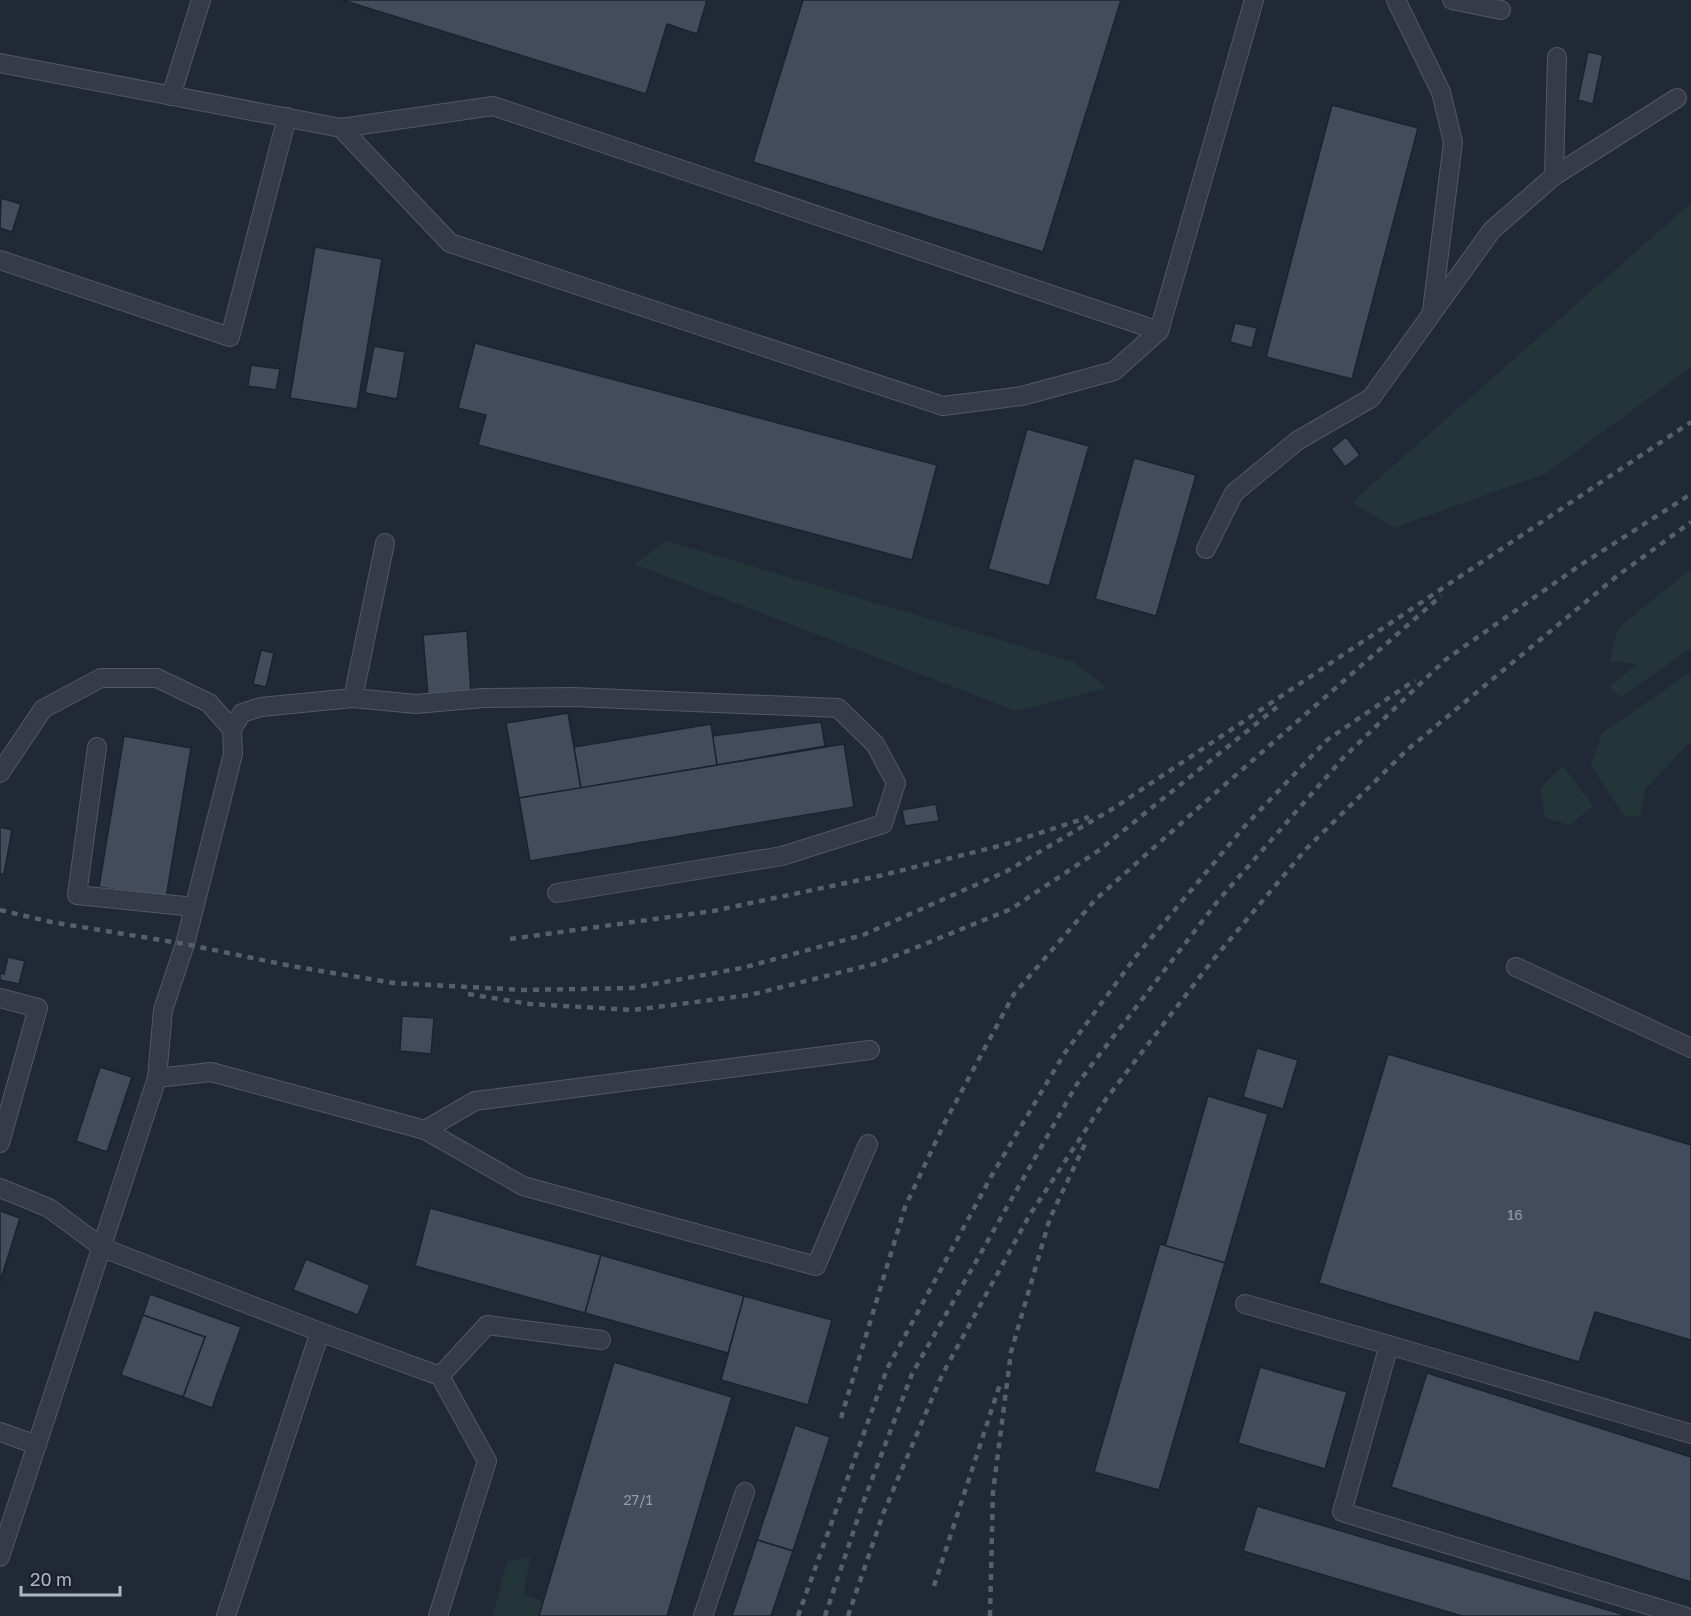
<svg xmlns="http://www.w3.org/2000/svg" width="1691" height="1616" font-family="'Golos Text',sans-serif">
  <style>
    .green { fill: #233538 }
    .building { fill: #424c5c; stroke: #1c232e; stroke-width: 1.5 }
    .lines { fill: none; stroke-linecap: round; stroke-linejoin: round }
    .lane-casing { stroke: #525965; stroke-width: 20 }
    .lane { stroke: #353b48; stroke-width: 18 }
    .rail { stroke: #575f6f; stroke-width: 4.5; stroke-dasharray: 6 6; stroke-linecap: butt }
    .labels { text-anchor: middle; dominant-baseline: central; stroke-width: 6; stroke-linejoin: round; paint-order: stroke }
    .number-label { font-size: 14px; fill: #949caa }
  </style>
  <rect width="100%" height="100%" fill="#212937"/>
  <g class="green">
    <path d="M1691,203V367L1547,473L1394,528L1352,502Z"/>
    <path d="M667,541L1074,662L1107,688L1016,711L634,564Z"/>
    <path d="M1691,569V648L1621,697L1609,687L1637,664L1610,661L1618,628Z"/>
    <path d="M1691,672V741L1646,788L1640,816H1624L1591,766L1602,733Z"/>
    <path d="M1563,766L1593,806L1570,825L1545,818L1540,788Z"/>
    <path d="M530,1557L524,1594L543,1602L539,1616H493L507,1562Z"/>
  </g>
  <g class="building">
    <path d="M342,0H707L697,34L667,24L646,94Z"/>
    <path d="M803,0H1121L1043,252L753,162Z"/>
    <path d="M1588,52L1603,55L1593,104L1578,100Z"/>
    <path d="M1332,105L1418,128L1352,379L1266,357Z"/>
    <path d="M1,198L21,204L12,232L0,228Z"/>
    <path d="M315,247L382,259L357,409L290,398Z"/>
    <path d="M1235,323L1257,328L1252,348L1230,342Z"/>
    <path d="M475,343L937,465L912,560L478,445L486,415L458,408Z"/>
    <path d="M374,346L405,352L397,399L365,393Z"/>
    <path d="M251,365L280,369L276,390L248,386Z"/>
    <path d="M1027,429L1089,446L1049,586L988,569Z"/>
    <path d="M1346,437L1360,455L1345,467L1331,449Z"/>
    <path d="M1134,458L1196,475L1156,616L1095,599Z"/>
    <path d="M467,631L471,694L428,697L423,635Z"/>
    <path d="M261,650L274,653L266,687L253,684Z"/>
    <path d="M568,713L581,788L519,798L506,723Z"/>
    <path d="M821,722L825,746L717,765L712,736Z"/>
    <path d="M711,724L717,765L581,788L574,747Z"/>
    <path d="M124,736L191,748L166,898L99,887Z"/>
    <path d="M844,744L854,807L530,861L519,798Z"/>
    <path d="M936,804L939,821L905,826L902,810Z"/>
    <path d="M0,827L12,830L4,874H0Z"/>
    <path d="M8,957L25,961L19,984L0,980V973L4,974Z"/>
    <path d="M402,1016L434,1018L431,1054L400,1051Z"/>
    <path d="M1257,1048L1298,1060L1283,1109L1243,1097Z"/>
    <path d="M1388,1054L1691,1145V1340L1595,1312L1579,1362L1319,1283Z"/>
    <path d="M100,1067L132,1077L107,1152L76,1141Z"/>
    <path d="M1208,1096L1268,1114L1225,1263L1165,1246Z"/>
    <path d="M430,1208L601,1255L585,1313L415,1266Z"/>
    <path d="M0,1211L20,1218L0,1282Z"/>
    <path d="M1160,1244L1225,1263L1159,1490L1094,1472Z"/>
    <path d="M601,1255L744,1296L728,1353L585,1313Z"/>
    <path d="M306,1259L370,1285L358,1315L293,1290Z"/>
    <path d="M150,1294L241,1327L212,1408L183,1397L205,1337L143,1315Z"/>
    <path d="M744,1296L832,1320L808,1405L721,1380Z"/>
    <path d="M143,1315L205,1337L183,1397L121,1375Z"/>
    <path d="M614,1362L732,1397L667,1616H539Z"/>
    <path d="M1260,1367L1347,1392L1325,1469L1238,1443Z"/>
    <path d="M1427,1373L1691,1457V1582L1391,1487Z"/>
    <path d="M795,1425L830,1437L793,1551L757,1540Z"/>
    <path d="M1257,1506L1628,1616H1462L1243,1551Z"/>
    <path d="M757,1540L793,1551L771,1616H732Z"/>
  </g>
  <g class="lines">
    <defs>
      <g id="lane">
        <path d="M1396,0L1441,92L1453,142L1432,311"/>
        <path d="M1452,0L1501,10"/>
        <path d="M0,63L341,128L493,106L1159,331"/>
        <path d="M171,96L201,0"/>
        <path d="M341,128L450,243L943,406L1022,396L1114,371L1159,331L1254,0"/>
        <path d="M1554,176L1557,57"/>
        <path d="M0,260L230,337L287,117"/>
        <path d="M1206,549L1234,493L1297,441L1371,398L1492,230L1554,176L1677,98"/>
        <path d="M353,698L385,543"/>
        <path d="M97,747L77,895L194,907"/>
        <path d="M0,773L43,709L101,678H157L209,703L232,729"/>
        <path d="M1516,967L1691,1048"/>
        <path d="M0,998L38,1008L0,1143"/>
        <path d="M157,1078L211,1072L425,1130L523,1186L816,1266L868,1144"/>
        <path d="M425,1130L475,1101L870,1050"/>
        <path d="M0,1188L49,1208L103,1248L320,1332L440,1376L487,1461L438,1616"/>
        <path d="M1245,1304L1389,1345L1691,1434"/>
        <path d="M1389,1345L1342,1512L1684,1616"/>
        <path d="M440,1376L487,1325L601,1340"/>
        <path d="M0,1432L37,1445"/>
        <path d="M0,1557L157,1078L163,1010L185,944L233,754L232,729L242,713L261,707L353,698L416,704L483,698L573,697L838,708L875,744L896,783L883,824L782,856L557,893"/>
        <path d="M226,1616L320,1332"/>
        <path d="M703,1616L745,1492"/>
      </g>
    </defs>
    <use href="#lane" class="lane-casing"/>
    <use href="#lane" class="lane"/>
    <g class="rail">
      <path d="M0,910L51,922L185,944L291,966L394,983L524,990L632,988L742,968L863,935L1007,871L1114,808L1691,422"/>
      <path d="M510,939L713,911L879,876L1003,845L1089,817"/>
      <path d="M468,994L530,1004L633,1010L750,995L878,963L1011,909L1098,851L1277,707"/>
      <path d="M841,1418L905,1207L945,1122L1014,994L1096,899L1213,795L1441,596"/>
      <path d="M934,1586L1001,1381"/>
      <path d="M798,1616L887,1369L992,1175L1064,1054L1137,955L1244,827L1327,740L1415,680"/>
      <path d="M825,1616L863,1503L912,1374L1077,1084L1217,902L1343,758L1445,660L1579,566L1691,494"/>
      <path d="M848,1616L883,1514L942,1375L1029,1216L1106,1099L1212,961L1306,849L1407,750L1617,576L1691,522"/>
      <path d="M990,1616L993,1492L1011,1352L1050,1218L1086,1142"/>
    </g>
  </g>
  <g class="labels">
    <g class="number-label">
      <text x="1515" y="1214">16</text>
      <text x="638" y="1499">27/1</text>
    </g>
  </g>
  <path d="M21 1586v9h99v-9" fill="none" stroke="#afb6c4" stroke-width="3"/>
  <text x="30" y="1586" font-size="18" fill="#afb6c4" stroke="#1a212c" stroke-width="4.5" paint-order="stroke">20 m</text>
</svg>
